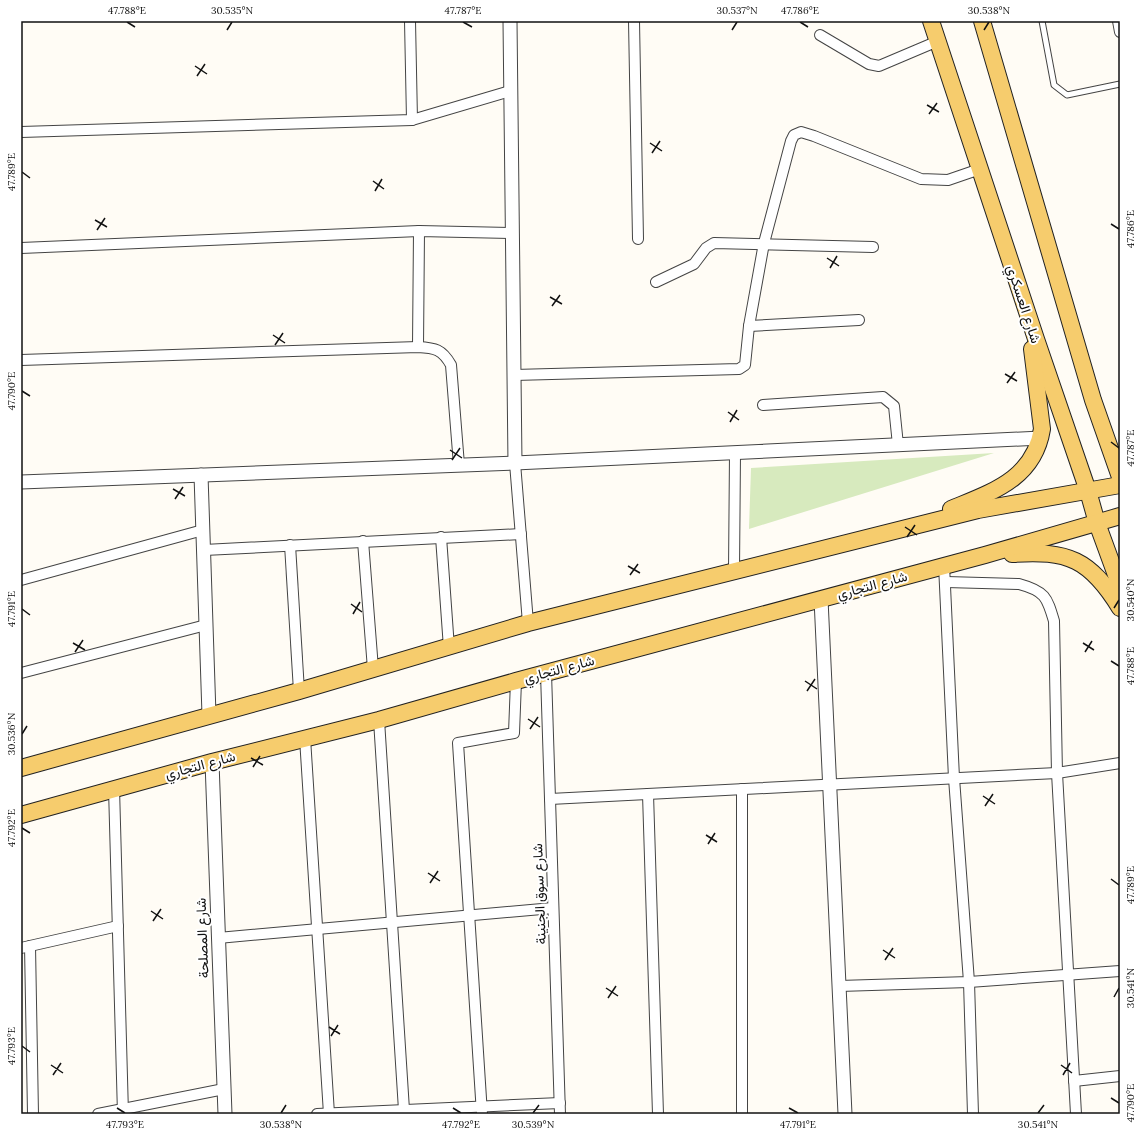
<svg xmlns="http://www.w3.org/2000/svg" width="1141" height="1135" font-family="Lora,Vazirmatn,serif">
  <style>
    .park { fill: #d7eabe }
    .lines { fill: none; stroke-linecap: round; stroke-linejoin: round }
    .service-casing { stroke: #444; stroke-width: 7 }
    .minor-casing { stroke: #444; stroke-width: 12 }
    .tertiary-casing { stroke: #444; stroke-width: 15 }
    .primary-casing { stroke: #222; stroke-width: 18 }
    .service { stroke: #fff; stroke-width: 5 }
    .minor { stroke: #fff; stroke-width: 10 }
    .tertiary { stroke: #fff; stroke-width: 13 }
    .primary { stroke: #f6cc6d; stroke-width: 16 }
    .ticks { fill: none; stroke: #111; stroke-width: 1.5 }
    .labels { text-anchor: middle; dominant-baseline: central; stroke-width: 4; stroke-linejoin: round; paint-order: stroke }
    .street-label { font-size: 14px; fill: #111; stroke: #fff }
    .neatline { fill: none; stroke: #111; stroke-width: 1.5 }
    .ticks-label { font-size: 10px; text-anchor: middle; fill: #111 }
  </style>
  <rect width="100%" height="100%" fill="#fffcf5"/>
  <path class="park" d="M994,453L749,529L751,468Z"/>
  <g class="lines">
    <defs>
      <path id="service" d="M1042,21L1054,85L1067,95L1120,84"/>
      <g id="minor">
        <path d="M410,21L412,120"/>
        <path d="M634,21L638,239"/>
        <path d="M1118,21L1120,32"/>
        <path d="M820,35L869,64L879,66L938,41"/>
        <path d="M21,132L412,120L510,91"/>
        <path d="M21,248L419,231L512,233"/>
        <path d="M656,282L694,264L706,248L714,243L873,247"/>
        <path d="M749,326L859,320"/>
        <path d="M418,347L419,231"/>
        <path d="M21,360L418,347C435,348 442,349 451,365L459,465"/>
        <path d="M514,375L739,369L745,365L749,326L764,243L791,141L794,135L801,132L814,136L921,179L948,180L980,169"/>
        <path d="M763,405L883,397L894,406L898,445"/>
        <path d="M515,463L528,623"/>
        <path d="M441,537L449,648"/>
        <path d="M363,541L373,669"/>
        <path d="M290,545L299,691"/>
        <path d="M204,550L521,534"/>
        <path d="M944,565L954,778L969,982L973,1114"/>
        <path d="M734,571L735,453"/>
        <path d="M21,580L203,530"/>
        <path d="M946,582L1019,584C1045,591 1047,597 1054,621L1057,773L1076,1114"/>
        <path d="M21,673L206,625"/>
        <path d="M546,673L560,1114"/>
        <path d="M379,720L404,1110"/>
        <path d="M305,738L329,1114"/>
        <path d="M114,788L123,1114"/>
        <path d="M742,789V1114"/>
        <path d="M648,794L658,1114"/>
        <path d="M550,799L1057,773L1120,763"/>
        <path d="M218,938L553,908"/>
        <path d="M30,946L33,1114"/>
        <path d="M21,948L118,926"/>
        <path d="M839,986L969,982L1120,971"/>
        <path d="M1074,1081L1120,1076"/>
        <path d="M98,1114L224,1089"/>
        <path d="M317,1114L560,1103"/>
        <path d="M482,1114L458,743L514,733L516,681"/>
      </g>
      <g id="tertiary">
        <path d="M510,21L515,463"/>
        <path d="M201,475L209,715"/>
        <path d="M21,482L515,463L1041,438"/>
        <path d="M821,599L845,1114"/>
        <path d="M212,762L225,1114"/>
      </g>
      <g id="primary">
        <path d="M931,21L1036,339L1088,491L1097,523L1120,586"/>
        <path d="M982,21L1093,400L1120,477"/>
        <path d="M951,509C992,492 1034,479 1042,429L1032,349"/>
        <path d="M1012,554C1068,550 1090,559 1120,608"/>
        <path d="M21,768L299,691L528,623L978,510L1120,485"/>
        <path d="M21,815L212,762L379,720L516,681L985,555L1120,516"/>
      </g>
    </defs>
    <use href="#service" class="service-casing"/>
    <use href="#minor" class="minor-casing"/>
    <use href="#tertiary" class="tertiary-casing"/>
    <use href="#primary" class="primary-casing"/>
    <use href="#service" class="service"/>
    <use href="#minor" class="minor"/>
    <use href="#tertiary" class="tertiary"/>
    <use href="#primary" class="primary"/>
  </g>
  <path class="ticks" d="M127,22L135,27M463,22L472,27M800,22L808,27M227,30L232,22M732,30L737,22M984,30L989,22M195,66L207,74M197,76L205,64M927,105L939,112M929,114L937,103M650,143L662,151M652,153L660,141M22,172L30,178M373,181L384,189M375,191L382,179M95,220L107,227M1111,224L1119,229M97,230L105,218M827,258L839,266M830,268L837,256M550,297L562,304M552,306L560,295M273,335L285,343M275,345L283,333M1005,374L1017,381M1007,383L1015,372M22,391L30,396M728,412L739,420M730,422L737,410M1111,442L1119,448M450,450L462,458M452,460L460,448M173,489L185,496M175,499L183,487M905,527L917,535M907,537L915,525M628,566L640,573M630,575L638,564M351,604L362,612M1114,608L1119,600M22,609L30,615M353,614L360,602M73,643L85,650M1083,643L1094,650M75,652L83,640M1085,652L1092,641M1111,661L1119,666M805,681L817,689M807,691L815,679M528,719L540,727M530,729L538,717M22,734L27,726M251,758L263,765M253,767L260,756M983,796L995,804M985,806L993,794M22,828L30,833M706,835L717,842M708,844L715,833M428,873L440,881M1111,879L1119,885M430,883L438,871M151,911L163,919M153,921L161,909M883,950L895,958M885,960L893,948M606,988L618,996M1114,997L1119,988M608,998L616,986M329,1027L340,1034M331,1036L338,1025M22,1046L30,1052M51,1065L63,1073M1061,1065L1072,1073M53,1075L61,1063M1063,1075L1070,1063M1111,1098L1119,1103M117,1108L125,1113M453,1108L461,1113M789,1108L798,1113M281,1113L286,1105M533,1113L539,1105M1038,1113L1044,1105"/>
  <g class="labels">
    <g class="street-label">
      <text transform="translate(1024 304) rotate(72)">شارع العسكري</text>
      <text transform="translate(872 585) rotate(-15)">شارع التجاري</text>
      <text transform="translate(559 669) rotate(-15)">شارع التجاري</text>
      <text transform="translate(200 765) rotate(-15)">شارع التجاري</text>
      <text transform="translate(539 894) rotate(-92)">شارع سوق الجنينة</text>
      <text transform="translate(202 938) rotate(-92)">شارع المصلحة</text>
    </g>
  </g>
  <rect width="1141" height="1135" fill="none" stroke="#ffffff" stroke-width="44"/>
  <rect x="22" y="22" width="1097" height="1091" class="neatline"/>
  <g class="ticks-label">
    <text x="127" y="14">47.788°E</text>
    <text x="232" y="14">30.535°N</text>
    <text x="463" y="14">47.787°E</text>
    <text x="737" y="14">30.537°N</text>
    <text x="800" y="14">47.786°E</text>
    <text x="989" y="14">30.538°N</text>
    <text transform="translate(11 172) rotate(-90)" y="4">47.789°E</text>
    <text transform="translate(1130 229) rotate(-90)" y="4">47.786°E</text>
    <text transform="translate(11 391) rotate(-90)" y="4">47.790°E</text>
    <text transform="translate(1130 448) rotate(-90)" y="4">47.787°E</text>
    <text transform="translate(1130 600) rotate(-90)" y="4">30.540°N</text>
    <text transform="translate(11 609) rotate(-90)" y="4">47.791°E</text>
    <text transform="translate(1130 666) rotate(-90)" y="4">47.788°E</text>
    <text transform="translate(11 734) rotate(-90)" y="4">30.536°N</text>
    <text transform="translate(11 828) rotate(-90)" y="4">47.792°E</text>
    <text transform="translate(1130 885) rotate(-90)" y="4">47.789°E</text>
    <text transform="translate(1130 988) rotate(-90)" y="4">30.541°N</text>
    <text transform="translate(11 1046) rotate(-90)" y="4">47.793°E</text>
    <text transform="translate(1130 1103) rotate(-90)" y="4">47.790°E</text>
    <text x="125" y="1128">47.793°E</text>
    <text x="281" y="1128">30.538°N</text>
    <text x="461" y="1128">47.792°E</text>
    <text x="533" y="1128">30.539°N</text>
    <text x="798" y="1128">47.791°E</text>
    <text x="1038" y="1128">30.541°N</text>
  </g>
</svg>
